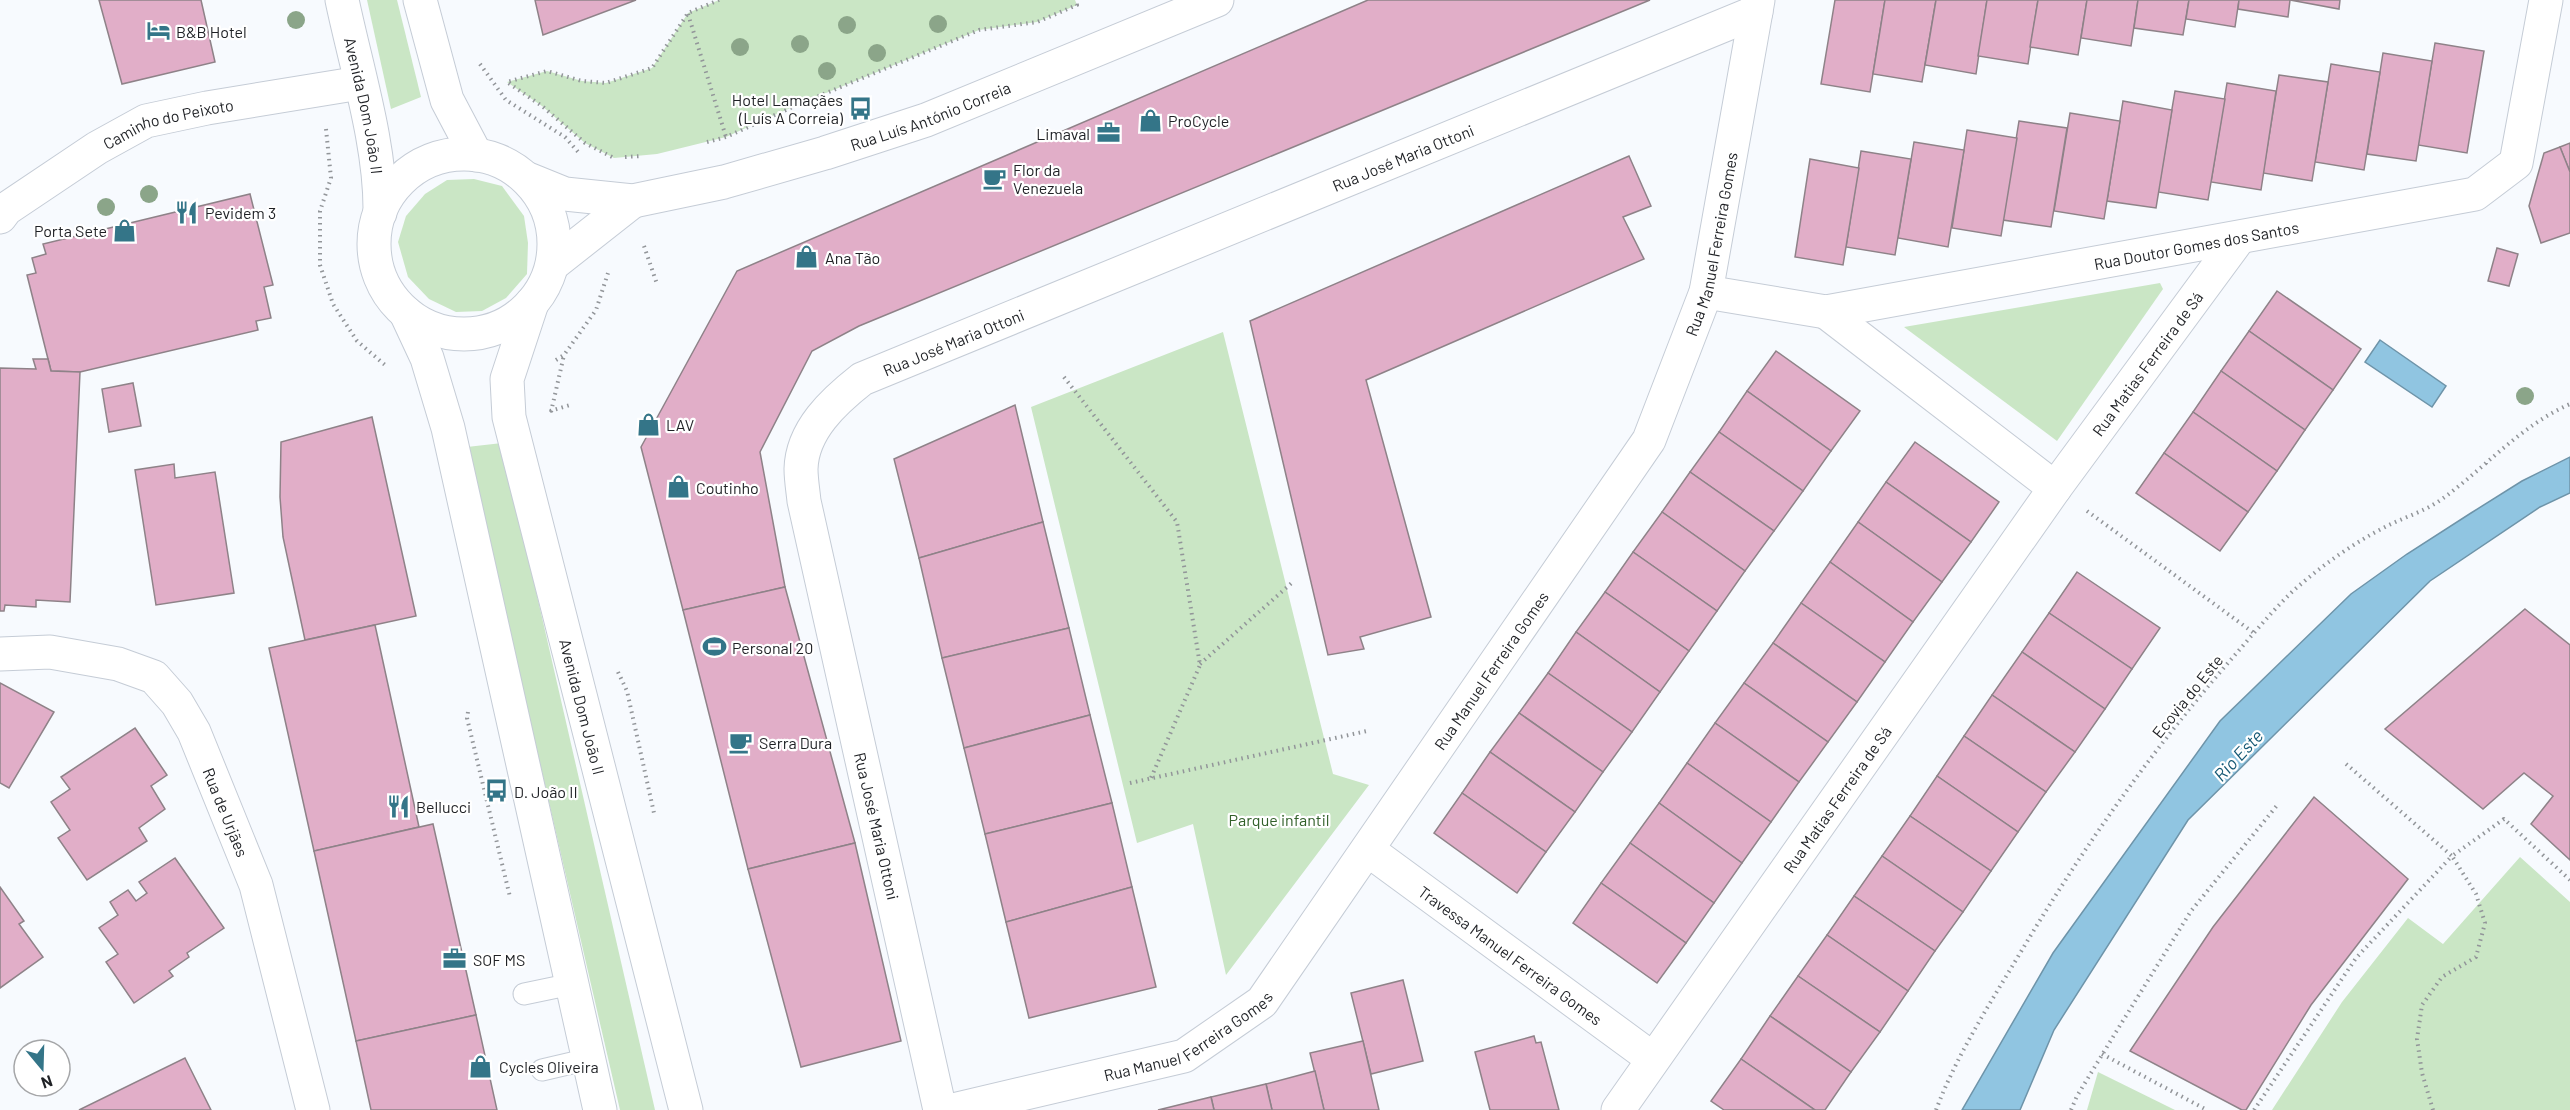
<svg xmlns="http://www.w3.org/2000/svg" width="2570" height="1110" font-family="Barlow,sans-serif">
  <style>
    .green { fill: #cae6c5 }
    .water { fill: #90c5e1; stroke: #6e94a9; stroke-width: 1.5 }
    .building { fill: #e1aec8; stroke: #8e8288; stroke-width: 1.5 }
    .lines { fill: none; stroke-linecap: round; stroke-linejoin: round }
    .lane-casing { stroke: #c5ccd6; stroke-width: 23 }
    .street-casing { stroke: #c5ccd6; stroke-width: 35 }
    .secondary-casing { stroke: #c5ccd6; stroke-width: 35 }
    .path { stroke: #929599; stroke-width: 4; stroke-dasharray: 1.5 4.5; stroke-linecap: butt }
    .lane { stroke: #fff; stroke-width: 21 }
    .street { stroke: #fff; stroke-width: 33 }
    .secondary { stroke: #fff; stroke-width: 33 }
    .tree { fill: #8ba589 }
    .labels { text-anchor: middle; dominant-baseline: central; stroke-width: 4.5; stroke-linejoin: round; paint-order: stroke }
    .poi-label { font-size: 16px; fill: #1f2125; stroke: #fff; text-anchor: start }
    .street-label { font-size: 16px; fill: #1f2125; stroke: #fff }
    .park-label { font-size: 16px; fill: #32602a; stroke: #fff }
    .water-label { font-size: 18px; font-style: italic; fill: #165975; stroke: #fff }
  </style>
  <rect width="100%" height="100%" fill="#f7fafe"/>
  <g class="green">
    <path d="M367,0H397L421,97L391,109Z"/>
    <path d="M719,0H1075L1077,5L1037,22L979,30L797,105L726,137L657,154L614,158L585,143L542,106L507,82L547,71L582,81L606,83L652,68L688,13Z"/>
    <path d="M474,179L502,186L524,216L528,243L527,274L506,298L482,311L456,312L429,299L408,277L398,242L406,216L425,194L447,180Z"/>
    <path d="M2160,283L2163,289L2057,441L1904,327Z"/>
    <path d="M1223,332L1333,774L1369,785L1226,975L1193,824L1137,843L1031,407Z"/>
    <path d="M502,443L655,1110H620L467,447Z"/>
    <path d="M2520,857L2570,902V1110H2272L2342,1002L2408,918L2443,944Z"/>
    <path d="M2098,1072L2175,1110H2087Z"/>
  </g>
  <g class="water">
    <path d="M2380,340L2446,386L2432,407L2365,362Z"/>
    <path d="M2570,457V493L2540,507L2430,581L2188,820L2054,1030L2020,1110H1962L2053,953L2220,721L2351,594L2407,554L2471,513L2522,481Z"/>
  </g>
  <g class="building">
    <path d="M99,0H201L215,62L122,84Z"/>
    <path d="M535,0H636L543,35Z"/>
    <path d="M1368,0H1650L859,326L812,351L760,452L785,587L683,610L641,447L737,271Z"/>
    <path d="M1835,0H1885L1870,92L1821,84Z"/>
    <path d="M1885,0H1936L1922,82L1873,74Z"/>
    <path d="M1936,0H1987L1976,74L1925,65Z"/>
    <path d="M1987,0H2038L2028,64L1978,56Z"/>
    <path d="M2038,0H2087L2078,55L2030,47Z"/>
    <path d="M2087,0H2138L2131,46L2081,38Z"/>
    <path d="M2138,0H2189L2183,35L2134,28Z"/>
    <path d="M2189,0H2239L2235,27L2186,19Z"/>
    <path d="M2239,0H2290L2288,17L2238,9Z"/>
    <path d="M2290,0H2340L2339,9Z"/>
    <path d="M2435,43L2484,51L2467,153L2418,145Z"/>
    <path d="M2383,53L2432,61L2416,161L2367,154Z"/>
    <path d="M2331,64L2380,72L2364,170L2315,162Z"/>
    <path d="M2279,75L2328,82L2312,181L2263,173Z"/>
    <path d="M2227,83L2276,91L2261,190L2211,182Z"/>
    <path d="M2175,91L2225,99L2208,200L2158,192Z"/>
    <path d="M2123,101L2172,110L2156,208L2107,201Z"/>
    <path d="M2070,113L2120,121L2104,219L2054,211Z"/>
    <path d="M2019,121L2067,128L2051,227L2003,220Z"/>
    <path d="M1967,130L2017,138L2001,236L1952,228Z"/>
    <path d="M1914,142L1964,150L1948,247L1898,238Z"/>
    <path d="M2570,143V172L2560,147Z"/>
    <path d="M2560,147L2570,172V233L2541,243L2529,206L2544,153Z"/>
    <path d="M1861,151L1911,159L1895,255L1846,247Z"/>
    <path d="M1629,156L1651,206L1623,217L1644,259L1366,380L1431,617L1360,637L1364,649L1328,655L1250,321Z"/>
    <path d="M1810,159L1859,168L1843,265L1795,257Z"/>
    <path d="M250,194L273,285L264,287L271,318L256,321L258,330L80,372L51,371L27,275L36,273L32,258L46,254L43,244Z"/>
    <path d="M2497,248L2518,254L2509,286L2488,281Z"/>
    <path d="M2277,291L2361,349L2333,390L2249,331Z"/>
    <path d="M2249,331L2333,390L2305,430L2221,371Z"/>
    <path d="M1776,351L1860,411L1831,451L1747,391Z"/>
    <path d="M33,359H48L51,371L80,372L70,602L36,600V607L5,605L4,611H0V368L36,369Z"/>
    <path d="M2221,371L2305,430L2277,471L2193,412Z"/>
    <path d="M133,383L141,426L109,432L102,389Z"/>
    <path d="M1747,391L1831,451L1803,491L1719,432Z"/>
    <path d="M1015,405L1043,522L919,558L894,459Z"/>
    <path d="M2193,412L2277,471L2248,512L2164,453Z"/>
    <path d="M372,417L416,616L305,640L283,537L280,497L281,442Z"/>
    <path d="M1719,432L1803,491L1774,531L1690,472Z"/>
    <path d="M1915,442L1999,502L1971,542L1886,482Z"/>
    <path d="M2164,453L2248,512L2220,551L2136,493Z"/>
    <path d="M174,464L175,478L215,472L234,593L156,605L135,470Z"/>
    <path d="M1690,472L1774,531L1745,571L1662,512Z"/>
    <path d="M1886,482L1971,542L1942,582L1858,522Z"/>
    <path d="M1662,512L1745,571L1717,611L1633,552Z"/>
    <path d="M1043,522L1069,628L942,658L919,558Z"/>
    <path d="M1858,522L1942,582L1913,622L1830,562Z"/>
    <path d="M1633,552L1717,611L1689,651L1605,592Z"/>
    <path d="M1830,562L1913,622L1885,662L1801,603Z"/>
    <path d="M2077,572L2160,628L2132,669L2049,613Z"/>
    <path d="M785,587L855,843L748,869L683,610Z"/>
    <path d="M1605,592L1689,651L1660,692L1576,632Z"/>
    <path d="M1801,603L1885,662L1857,702L1773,643Z"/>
    <path d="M2525,609L2570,645V860L2531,824L2553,796L2524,773L2483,809L2385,729Z"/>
    <path d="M2049,613L2132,669L2105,709L2022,652Z"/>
    <path d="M375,625L419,827L314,851L269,648Z"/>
    <path d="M1069,628L1090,715L964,748L942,658Z"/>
    <path d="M1576,632L1660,692L1632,732L1548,673Z"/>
    <path d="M1773,643L1857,702L1828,742L1744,683Z"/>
    <path d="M2022,652L2105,709L2075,752L1992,695Z"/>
    <path d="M1548,673L1632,732L1603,772L1519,713Z"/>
    <path d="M0,683L54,712L9,788L0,783Z"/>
    <path d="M1744,683L1828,742L1799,782L1715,723Z"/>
    <path d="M1992,695L2075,752L2046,792L1964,736Z"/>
    <path d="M1519,713L1603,772L1575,812L1490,752Z"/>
    <path d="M1090,715L1112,803L985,834L964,748Z"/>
    <path d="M1715,723L1799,782L1771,822L1687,763Z"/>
    <path d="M135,728L167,775L151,786L165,809L139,828L147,841L87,880L58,838L70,830L51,802L70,789L61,777Z"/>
    <path d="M1964,736L2046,792L2018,832L1937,776Z"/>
    <path d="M1490,752L1575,812L1546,852L1462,793Z"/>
    <path d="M1687,763L1771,822L1742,863L1659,803Z"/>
    <path d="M1937,776L2018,832L1991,871L1910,816Z"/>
    <path d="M1462,793L1546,852L1517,893L1434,833Z"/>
    <path d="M2314,797L2408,879L2311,1005L2246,1110H2242L2130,1051L2213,927Z"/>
    <path d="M1112,803L1132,887L1006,922L985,834Z"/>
    <path d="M1659,803L1742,863L1714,903L1630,843Z"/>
    <path d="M1910,816L1991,871L1963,912L1882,856Z"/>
    <path d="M433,824L476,1015L356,1041L314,851Z"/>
    <path d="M855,843L901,1041L801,1067L748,869Z"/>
    <path d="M1630,843L1714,903L1686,943L1601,883Z"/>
    <path d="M1882,856L1963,912L1935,951L1854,896Z"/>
    <path d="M175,858L224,928L187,953L189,957L169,971L173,976L134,1003L106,962L118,954L99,928L118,915L110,902L128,890L136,901L147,893L139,882Z"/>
    <path d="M1601,883L1686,943L1657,983L1573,923Z"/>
    <path d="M0,887L24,921L19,924L43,957L0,988Z"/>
    <path d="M1132,887L1156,987L1029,1018L1006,922Z"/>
    <path d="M1854,896L1935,951L1908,991L1827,935Z"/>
    <path d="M1827,935L1908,991L1880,1032L1798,976Z"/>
    <path d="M1798,976L1880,1032L1851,1072L1770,1016Z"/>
    <path d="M1403,980L1423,1061L1371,1074L1351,993Z"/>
    <path d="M476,1015L497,1110H371L356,1041Z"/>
    <path d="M1770,1016L1851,1072L1825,1110H1815L1741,1059Z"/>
    <path d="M1534,1036L1536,1043L1541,1042L1559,1110H1490L1475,1052Z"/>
    <path d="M1363,1041L1379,1110H1324L1310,1053Z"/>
    <path d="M185,1058L211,1110H79Z"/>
    <path d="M1741,1059L1815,1110H1724L1711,1101Z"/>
    <path d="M1315,1071L1324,1110H1272L1266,1084Z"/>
    <path d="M1266,1084L1272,1110H1214L1211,1097Z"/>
    <path d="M1211,1097L1214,1110H1158Z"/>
  </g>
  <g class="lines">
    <defs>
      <g id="lane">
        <path d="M524,994L572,984"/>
        <path d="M542,1070L589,1059"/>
      </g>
      <g id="street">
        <path id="s1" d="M0,217L6,209L97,148L146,121L207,108L360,83"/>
        <path id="s2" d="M1706,292L1826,312L2475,194L2516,163L2546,0"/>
        <path d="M1826,312L2055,488"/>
        <path id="s3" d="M0,654L50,652L118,664L154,677L177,703L194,732L256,885L313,1110"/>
        <path id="s4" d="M1368,850L1653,1059"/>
        <path id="s5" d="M940,1110L804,501C803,491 801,479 801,469C802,430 834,401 862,379L1756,12"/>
        <path id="s6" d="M953,1110L1184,1056L1262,1002L1649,440L1706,292L1758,0"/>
        <path id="s7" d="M1618,1110L2055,488L2239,238"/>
      </g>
      <g id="secondary">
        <path id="s8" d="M342,0C356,67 381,145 380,213"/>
        <path d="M420,0L447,100L476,155"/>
        <circle cx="464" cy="244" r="90"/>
        <path id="s9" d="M528,179L565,194L633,201L724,182L825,153L926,120L1217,0"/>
        <path d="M553,264L633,201"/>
        <path id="s10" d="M532,303L507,379L509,417L686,1110"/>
        <path d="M406,313L427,358L448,428L600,1110"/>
      </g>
    </defs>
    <use href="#lane" class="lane-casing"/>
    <use href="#street" class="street-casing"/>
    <use href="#secondary" class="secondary-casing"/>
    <g class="path">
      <path d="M688,14L726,137"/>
      <path d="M480,64L506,100L565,137L580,154"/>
      <path d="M326,129L331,178L320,211V265L333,304L357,341L385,365"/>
      <path d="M707,142L726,137L797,105L979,30L1037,22L1077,5L1075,0"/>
      <path d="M612,157L585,143L542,106L507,82L547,71L582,81L606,83L652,68L688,13L719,0"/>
      <path d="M625,157L641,156"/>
      <path d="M644,246L657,284"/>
      <path d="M556,360L564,355L596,310L608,273"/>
      <path d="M1064,377L1177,522L1200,665L1151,778"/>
      <path d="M550,411L570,405"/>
      <path d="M551,412L564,355"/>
      <path d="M2087,511L2254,633"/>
      <path d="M1200,664L1294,581"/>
      <path d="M618,672L627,691L654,813"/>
      <path d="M468,712L467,718L510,897"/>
      <path d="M1130,783L1367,731"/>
      <path d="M2102,1054L2207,1110"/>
      <path d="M1936,1110C1956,1057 1987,1008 2016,960C2078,855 2148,755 2228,663C2249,639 2270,613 2293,591C2321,566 2352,544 2385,527C2404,517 2424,512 2442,499C2485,468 2520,426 2570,404"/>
      <path d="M2071,1110L2077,1096L2116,1032L2191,911L2279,803"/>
      <path d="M2254,1110L2356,958L2452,856L2345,763"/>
      <path d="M2433,1110L2422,1073L2417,1039L2422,1005L2442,977L2476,957L2485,923L2476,894L2452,856L2504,819L2570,880"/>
    </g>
    <use href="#lane" class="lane"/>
    <use href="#street" class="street"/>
    <use href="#secondary" class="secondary"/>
  </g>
  <g class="tree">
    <circle cx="296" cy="20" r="9"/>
    <circle cx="938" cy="24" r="9"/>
    <circle cx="847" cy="25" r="9"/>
    <circle cx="800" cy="44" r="9"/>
    <circle cx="740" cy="47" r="9"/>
    <circle cx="877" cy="53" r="9"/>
    <circle cx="827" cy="71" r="9"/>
    <circle cx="149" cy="194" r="9"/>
    <circle cx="106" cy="207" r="9"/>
    <circle cx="2525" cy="396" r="9"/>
  </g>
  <defs>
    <symbol id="hotel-bare" viewBox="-9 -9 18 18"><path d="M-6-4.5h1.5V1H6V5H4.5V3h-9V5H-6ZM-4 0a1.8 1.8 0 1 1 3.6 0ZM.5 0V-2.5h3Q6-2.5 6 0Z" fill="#347588" stroke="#fff" stroke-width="2.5" paint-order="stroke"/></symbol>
    <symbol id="bus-bare" viewBox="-9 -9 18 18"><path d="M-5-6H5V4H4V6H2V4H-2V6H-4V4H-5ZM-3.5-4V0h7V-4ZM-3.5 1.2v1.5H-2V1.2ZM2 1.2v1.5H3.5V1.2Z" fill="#347588" stroke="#fff" stroke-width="2.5" paint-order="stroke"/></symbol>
    <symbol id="shop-bare" viewBox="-9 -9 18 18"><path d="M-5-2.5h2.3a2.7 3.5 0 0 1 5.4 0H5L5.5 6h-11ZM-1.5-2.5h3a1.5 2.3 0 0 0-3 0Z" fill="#347588" stroke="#fff" stroke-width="2.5" paint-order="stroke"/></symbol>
    <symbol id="office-bare" viewBox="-9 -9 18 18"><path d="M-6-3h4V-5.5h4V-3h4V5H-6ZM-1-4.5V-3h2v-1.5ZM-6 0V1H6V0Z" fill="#347588" stroke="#fff" stroke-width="2.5" paint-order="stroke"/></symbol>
    <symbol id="cafe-bare" viewBox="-9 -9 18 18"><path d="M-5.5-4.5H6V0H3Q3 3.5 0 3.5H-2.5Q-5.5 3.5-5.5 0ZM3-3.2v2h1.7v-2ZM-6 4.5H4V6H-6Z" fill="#347588" stroke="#fff" stroke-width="2.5" paint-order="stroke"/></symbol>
    <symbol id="restaurant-bare" viewBox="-9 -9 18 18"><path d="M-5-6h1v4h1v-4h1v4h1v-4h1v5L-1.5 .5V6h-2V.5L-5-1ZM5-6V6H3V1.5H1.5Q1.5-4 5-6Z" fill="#347588" stroke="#fff" stroke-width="2.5" paint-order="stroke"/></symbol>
    <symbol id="stadium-bare" viewBox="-9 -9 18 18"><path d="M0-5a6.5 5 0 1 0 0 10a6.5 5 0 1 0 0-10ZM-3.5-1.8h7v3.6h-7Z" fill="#347588" stroke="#fff" stroke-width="2.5" paint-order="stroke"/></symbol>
  </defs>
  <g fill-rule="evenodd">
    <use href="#hotel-bare" x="142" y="14" width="33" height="33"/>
    <use href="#bus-bare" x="844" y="92" width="33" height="33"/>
    <use href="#shop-bare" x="1134" y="104" width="33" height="33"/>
    <use href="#office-bare" x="1092" y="116" width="33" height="33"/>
    <use href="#cafe-bare" x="978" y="162" width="33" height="33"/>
    <use href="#restaurant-bare" x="170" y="196" width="33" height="33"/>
    <use href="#shop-bare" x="108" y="214" width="33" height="33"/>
    <use href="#shop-bare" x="790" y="240" width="33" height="33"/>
    <use href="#shop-bare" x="632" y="408" width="33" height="33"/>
    <use href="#shop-bare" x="662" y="470" width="33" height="33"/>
    <use href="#stadium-bare" x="698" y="630" width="33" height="33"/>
    <use href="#cafe-bare" x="724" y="726" width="33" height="33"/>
    <use href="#bus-bare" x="480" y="774" width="33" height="33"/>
    <use href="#restaurant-bare" x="382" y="790" width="33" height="33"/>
    <use href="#office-bare" x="438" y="942" width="33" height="33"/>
    <use href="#shop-bare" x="464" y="1050" width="33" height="33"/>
  </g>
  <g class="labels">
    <g class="poi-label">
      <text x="176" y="31">B&amp;B Hotel</text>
      <text x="843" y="99" text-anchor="end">Hotel Lamaçães<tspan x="843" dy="18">(Luís A Correia)</tspan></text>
      <text x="1168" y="120">ProCycle</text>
      <text x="1090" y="133" text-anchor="end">Limaval</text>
      <text x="1013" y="169">Flor da<tspan x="1013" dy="18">Venezuela</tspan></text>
      <text x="205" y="212">Pevidem 3</text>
      <text x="107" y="230" text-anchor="end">Porta Sete</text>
      <text x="825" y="257">Ana Tão</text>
      <text x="666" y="424">LAV</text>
      <text x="696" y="487">Coutinho</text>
      <text x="732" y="647">Personal 20</text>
      <text x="759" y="742">Serra Dura</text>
      <text x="514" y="791">D. João II</text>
      <text x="416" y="806">Bellucci</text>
      <text x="473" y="959">SOF MS</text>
      <text x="499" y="1066">Cycles Oliveira</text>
    </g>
    <g class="street-label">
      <text stroke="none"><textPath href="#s8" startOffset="108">Avenida Dom João II</textPath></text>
      <text stroke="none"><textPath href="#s9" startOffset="418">Rua Luís António Correia</textPath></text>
      <text stroke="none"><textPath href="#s1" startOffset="196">Caminho do Peixoto</textPath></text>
      <text stroke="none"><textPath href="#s5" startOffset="1353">Rua José Maria Ottoni</textPath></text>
      <text stroke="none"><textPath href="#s6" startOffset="1221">Rua Manuel Ferreira Gomes</textPath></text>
      <text stroke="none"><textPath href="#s2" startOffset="498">Rua Doutor Gomes dos Santos</textPath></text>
      <text stroke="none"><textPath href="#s5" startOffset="867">Rua José Maria Ottoni</textPath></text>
      <text stroke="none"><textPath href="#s7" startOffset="915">Rua Matias Ferreira de Sá</textPath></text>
      <text stroke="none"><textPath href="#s6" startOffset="735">Rua Manuel Ferreira Gomes</textPath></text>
      <text transform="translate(2187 696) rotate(-51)">Ecovia do Este</text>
      <text stroke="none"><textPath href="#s10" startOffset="417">Avenida Dom João II</textPath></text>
      <text stroke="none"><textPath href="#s7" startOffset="380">Rua Matias Ferreira de Sá</textPath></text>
      <text stroke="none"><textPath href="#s3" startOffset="312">Rua de Urjães</textPath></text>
      <text transform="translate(877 826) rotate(77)">Rua José Maria Ottoni</text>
      <text stroke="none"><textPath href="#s4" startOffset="177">Travessa Manuel Ferreira Gomes</textPath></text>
      <text stroke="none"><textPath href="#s6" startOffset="249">Rua Manuel Ferreira Gomes</textPath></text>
    </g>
    <g class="park-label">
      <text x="1279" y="819">Parque infantil</text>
    </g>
    <g class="water-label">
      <text transform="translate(2238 755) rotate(-47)">Rio Este</text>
    </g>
  </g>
  <g transform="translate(42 1068) rotate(161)"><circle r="28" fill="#ffffff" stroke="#a5a6a8" stroke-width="1.5"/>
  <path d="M0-4.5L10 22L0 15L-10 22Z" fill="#347588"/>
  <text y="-9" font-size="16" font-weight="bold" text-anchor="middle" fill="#1f2125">N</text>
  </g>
</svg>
